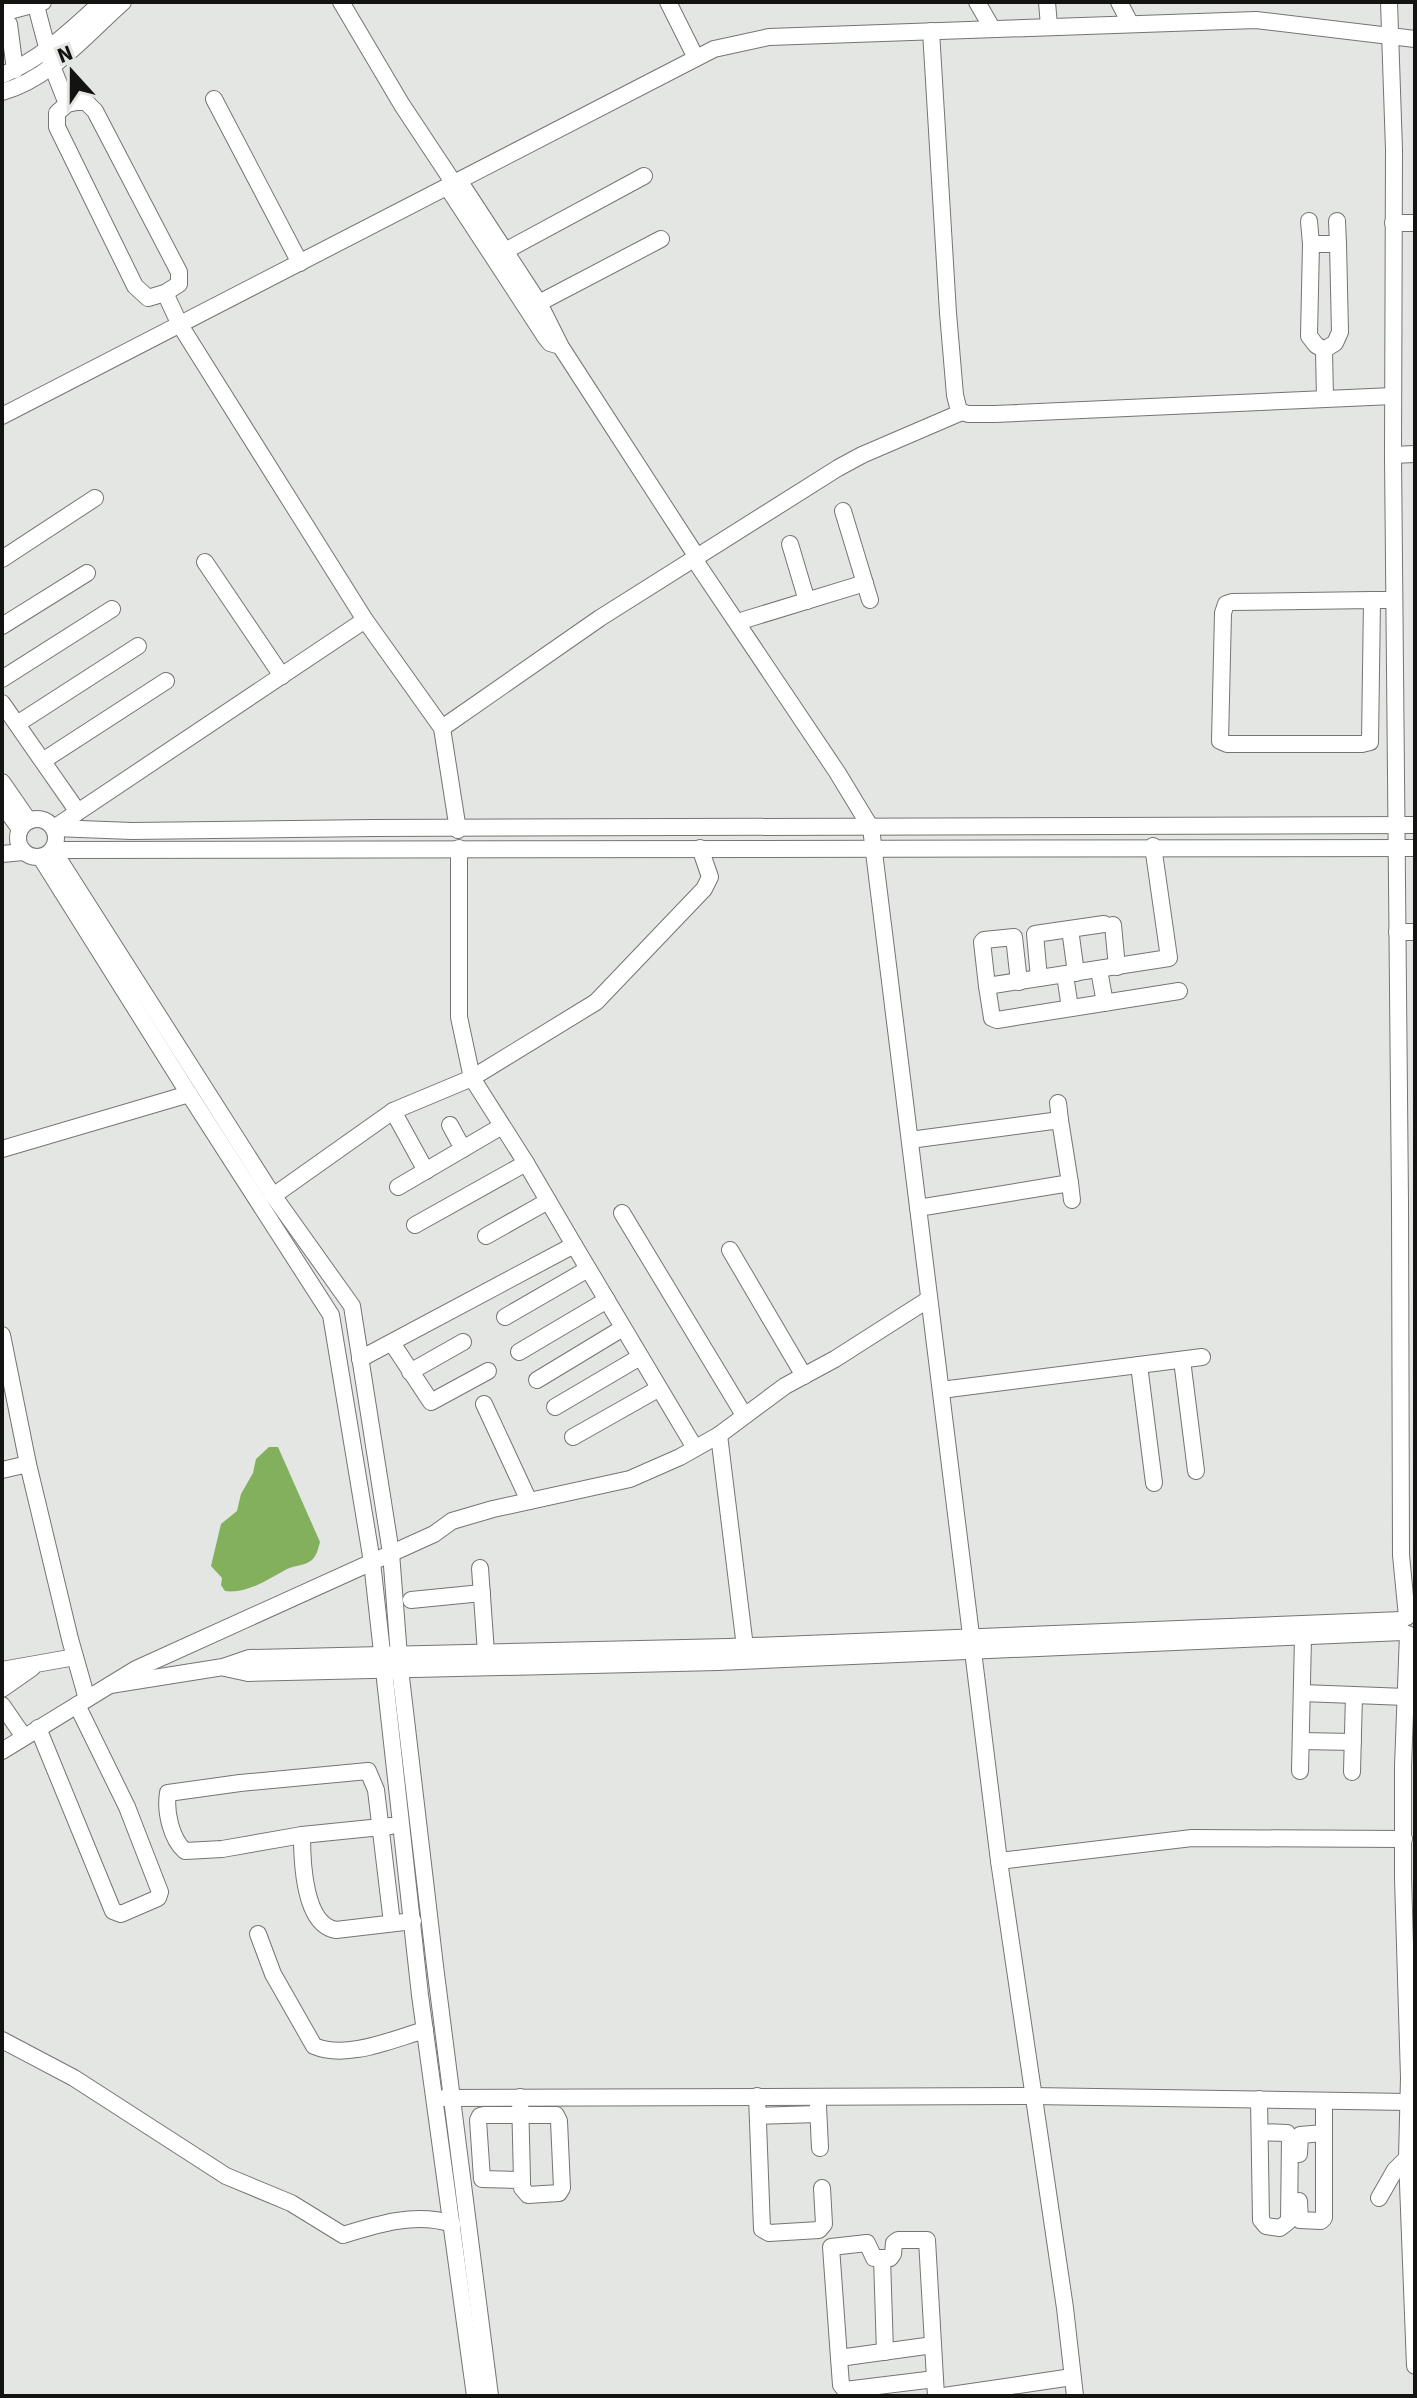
<svg xmlns="http://www.w3.org/2000/svg" width="1417" height="2398" font-family="'Source Sans 3',sans-serif">
  <style>
    .water { fill: #82b05d }
    .lines { fill: none; stroke-linecap: round; stroke-linejoin: round }
    .minor-casing { stroke: #747573; stroke-width: 18 }
    .minor { stroke: #fff; stroke-width: 16 }
  </style>
  <rect width="100%" height="100%" fill="#e4e6e3"/>
  <path class="water" d="M269,1447H278L320,1542C318,1549 317,1555 312,1560C304,1566 296,1565 287,1569C268,1579 248,1594 225,1591L221,1585L222,1578L211,1566L221,1524L237,1511L241,1494L253,1473L256,1459Z"/>
  <g class="lines">
    <defs>
      <g id="minor">
        <path d="M35,2L52,66L67,104"/>
        <path d="M341,2L402,105L455,185"/>
        <path d="M668,2L696,58"/>
        <path d="M977,2L992,28"/>
        <path d="M1047,2L1049,26"/>
        <path d="M1119,2L1130,23"/>
        <path d="M1389,2L1394,150L1393,455L1400,1202L1401,1555L1407,1617"/>
        <path d="M2,13L43,2"/>
        <path d="M9,24L15,70"/>
        <path d="M931,31L948,313L955,395L959,411L968,414H995L1393,396"/>
        <path d="M2,75C42,59 71,30 102,2"/>
        <path d="M2,92C50,79 87,34 123,2"/>
        <path d="M214,99L300,263"/>
        <path d="M77,102H86L95,111L179,272V284L165,293L148,298L135,286L57,127V113L67,104Z"/>
        <path d="M460,182L539,303L561,347L697,557"/>
        <path d="M448,188L546,338L550,343L560,346"/>
        <path d="M1309,221L1311,244"/>
        <path d="M1337,221L1338,244"/>
        <path d="M1393,223H1415"/>
        <path d="M505,251L644,176"/>
        <path d="M539,303L661,239"/>
        <path d="M1324,350L1316,345L1309,336L1311,244H1338L1340,332L1335,343L1324,350L1325,399"/>
        <path d="M2,416L714,49L769,37L1256,20L1415,39"/>
        <path d="M1393,455L1415,454"/>
        <path d="M843,511L870,600"/>
        <path d="M790,544L807,601"/>
        <path d="M2,559L95,498"/>
        <path d="M694,559L837,772L871,828L999,1861L1065,2308L1075,2396"/>
        <path d="M205,562L282,676"/>
        <path d="M1372,600L1370,742L1362,744H1227L1220,741L1223,613L1226,604L1232,602L1372,600H1394"/>
        <path d="M365,620L442,728L458,830"/>
        <path d="M744,620L865,583"/>
        <path d="M2,626L87,573"/>
        <path d="M2,679L112,609"/>
        <path d="M2,703L78,812"/>
        <path d="M17,724L138,646"/>
        <path d="M442,728L600,618L838,468L862,455L962,412"/>
        <path d="M44,760L166,681"/>
        <path d="M2,782L29,821"/>
        <path d="M2,804L20,829"/>
        <circle cx="37" cy="838" r="19"/>
        <path d="M54,828L132,831L373,828L1415,825"/>
        <path d="M54,828L365,620L180,325L165,293"/>
        <path d="M1153,846L1169,958L987,986L992,1018L997,1020L1179,991"/>
        <path d="M53,850L270,1191L352,1306L391,1553L400,1669L435,1966L490,2396"/>
        <path d="M53,850L1415,848"/>
        <path d="M2,854L23,852"/>
        <path d="M41,858L189,1094L331,1315L372,1562L420,1995L475,2396"/>
        <path d="M1113,925L1117,967"/>
        <path d="M1070,929L1076,973"/>
        <path d="M1397,932H1415"/>
        <path d="M1099,970L1105,1003"/>
        <path d="M1065,975L1070,1008"/>
        <path d="M1039,978L1035,934L1104,924"/>
        <path d="M987,986L982,942L984,940L1014,937L1019,982"/>
        <path d="M1058,1103L1060,1120"/>
        <path d="M393,1111L426,1171"/>
        <path d="M450,1125L463,1149"/>
        <path d="M910,1140L1060,1120L1070,1183L918,1208"/>
        <path d="M2,1149L189,1094"/>
        <path d="M1070,1183L1072,1200"/>
        <path d="M398,1187L502,1126"/>
        <path d="M273,1196L393,1111L472,1078L459,1017V848"/>
        <path d="M622,1213L744,1415"/>
        <path d="M415,1225L526,1163L472,1078L596,1002L704,889L710,877L700,848"/>
        <path d="M486,1236L548,1201"/>
        <path d="M574,1245L695,1448"/>
        <path d="M730,1250L804,1376"/>
        <path d="M505,1317L588,1269"/>
        <path d="M2,1335L28,1464"/>
        <path d="M392,1343L431,1402L488,1371"/>
        <path d="M519,1352L607,1300"/>
        <path d="M360,1359L574,1245L526,1163"/>
        <path d="M1182,1360L1196,1471"/>
        <path d="M1139,1365L1154,1483"/>
        <path d="M410,1372L463,1342"/>
        <path d="M537,1380L623,1328"/>
        <path d="M941,1390L1202,1357"/>
        <path d="M484,1404L529,1501"/>
        <path d="M555,1407L640,1357"/>
        <path d="M719,1435L745,1647"/>
        <path d="M573,1437L658,1389"/>
        <path d="M2,1470L28,1464L70,1639L87,1699"/>
        <path d="M480,1568L486,1653"/>
        <path d="M411,1600L482,1593"/>
        <path d="M1408,1634L1403,1766V1878L1409,2078L1407,2158L1415,2366"/>
        <path d="M225,1668L248,1673L718,1662L1403,1632"/>
        <path d="M2,1670L75,1657"/>
        <path d="M110,1685L223,1667L249,1658L728,1647L1402,1620"/>
        <path d="M2,1689L32,1668"/>
        <path d="M1302,1693L1406,1697"/>
        <path d="M2,1705L24,1737"/>
        <path d="M38,1728L113,1911L121,1914L158,1898L160,1892L127,1807L77,1705"/>
        <path d="M1301,1741L1353,1742"/>
        <path d="M2,1751L136,1669L434,1534L452,1521L493,1509L630,1479L680,1457L719,1435L785,1386L835,1359L929,1299"/>
        <path d="M1300,1771L1303,1637"/>
        <path d="M1352,1772L1354,1695"/>
        <path d="M302,1835L391,1826"/>
        <path d="M999,1861L1192,1838L1404,1839"/>
        <path d="M392,1923L376,1790L368,1771L240,1783L168,1793C165,1811 171,1839 185,1851L222,1849L302,1835C302,1862 304,1925 336,1930L413,1921"/>
        <path d="M258,1934L273,1974L314,2046C347,2060 393,2039 425,2030"/>
        <path d="M2,2040L74,2078L226,2176L291,2203L343,2235C378,2224 416,2212 452,2224"/>
        <path d="M757,2096L762,2229L769,2233L819,2230L824,2224L822,2188"/>
        <path d="M520,2097L522,2180V2188L528,2195L559,2193L562,2188L559,2121L556,2115H484L480,2116L478,2120L482,2179L522,2180"/>
        <path d="M444,2098L1032,2096L1408,2102"/>
        <path d="M1259,2099L1261,2220L1266,2226L1280,2228L1289,2221L1290,2138L1287,2133L1260,2132"/>
        <path d="M818,2106L820,2148"/>
        <path d="M758,2116L818,2114"/>
        <path d="M1299,2154L1300,2135L1324,2133"/>
        <path d="M1379,2198L1395,2170L1407,2158"/>
        <path d="M1299,2201L1300,2220L1321,2221L1324,2218V2101"/>
        <path d="M882,2258L885,2352"/>
        <path d="M933,2345L839,2358L841,2385L845,2390L935,2379"/>
        <path d="M839,2358L831,2247L867,2243L874,2258H890L893,2254L894,2243L898,2240H927L936,2396"/>
        <path d="M944,2396L1072,2377"/>
      </g>
    </defs>
    <use href="#minor" class="minor-casing"/>
    <use href="#minor" class="minor"/>
  </g>
  <rect width="1417" height="2398" fill="none" stroke="#131412" stroke-width="8"/>
  <g transform="translate(72 72) rotate(339)" stroke="#e4e6e3" stroke-width="6" paint-order="stroke">
  <path d="M0-6L14 30L0 20L-14 30Z" fill="#131412"/>
  <text y="-12" font-size="22" font-weight="bold" text-anchor="middle" fill="#131412">N</text>
  </g>
</svg>
